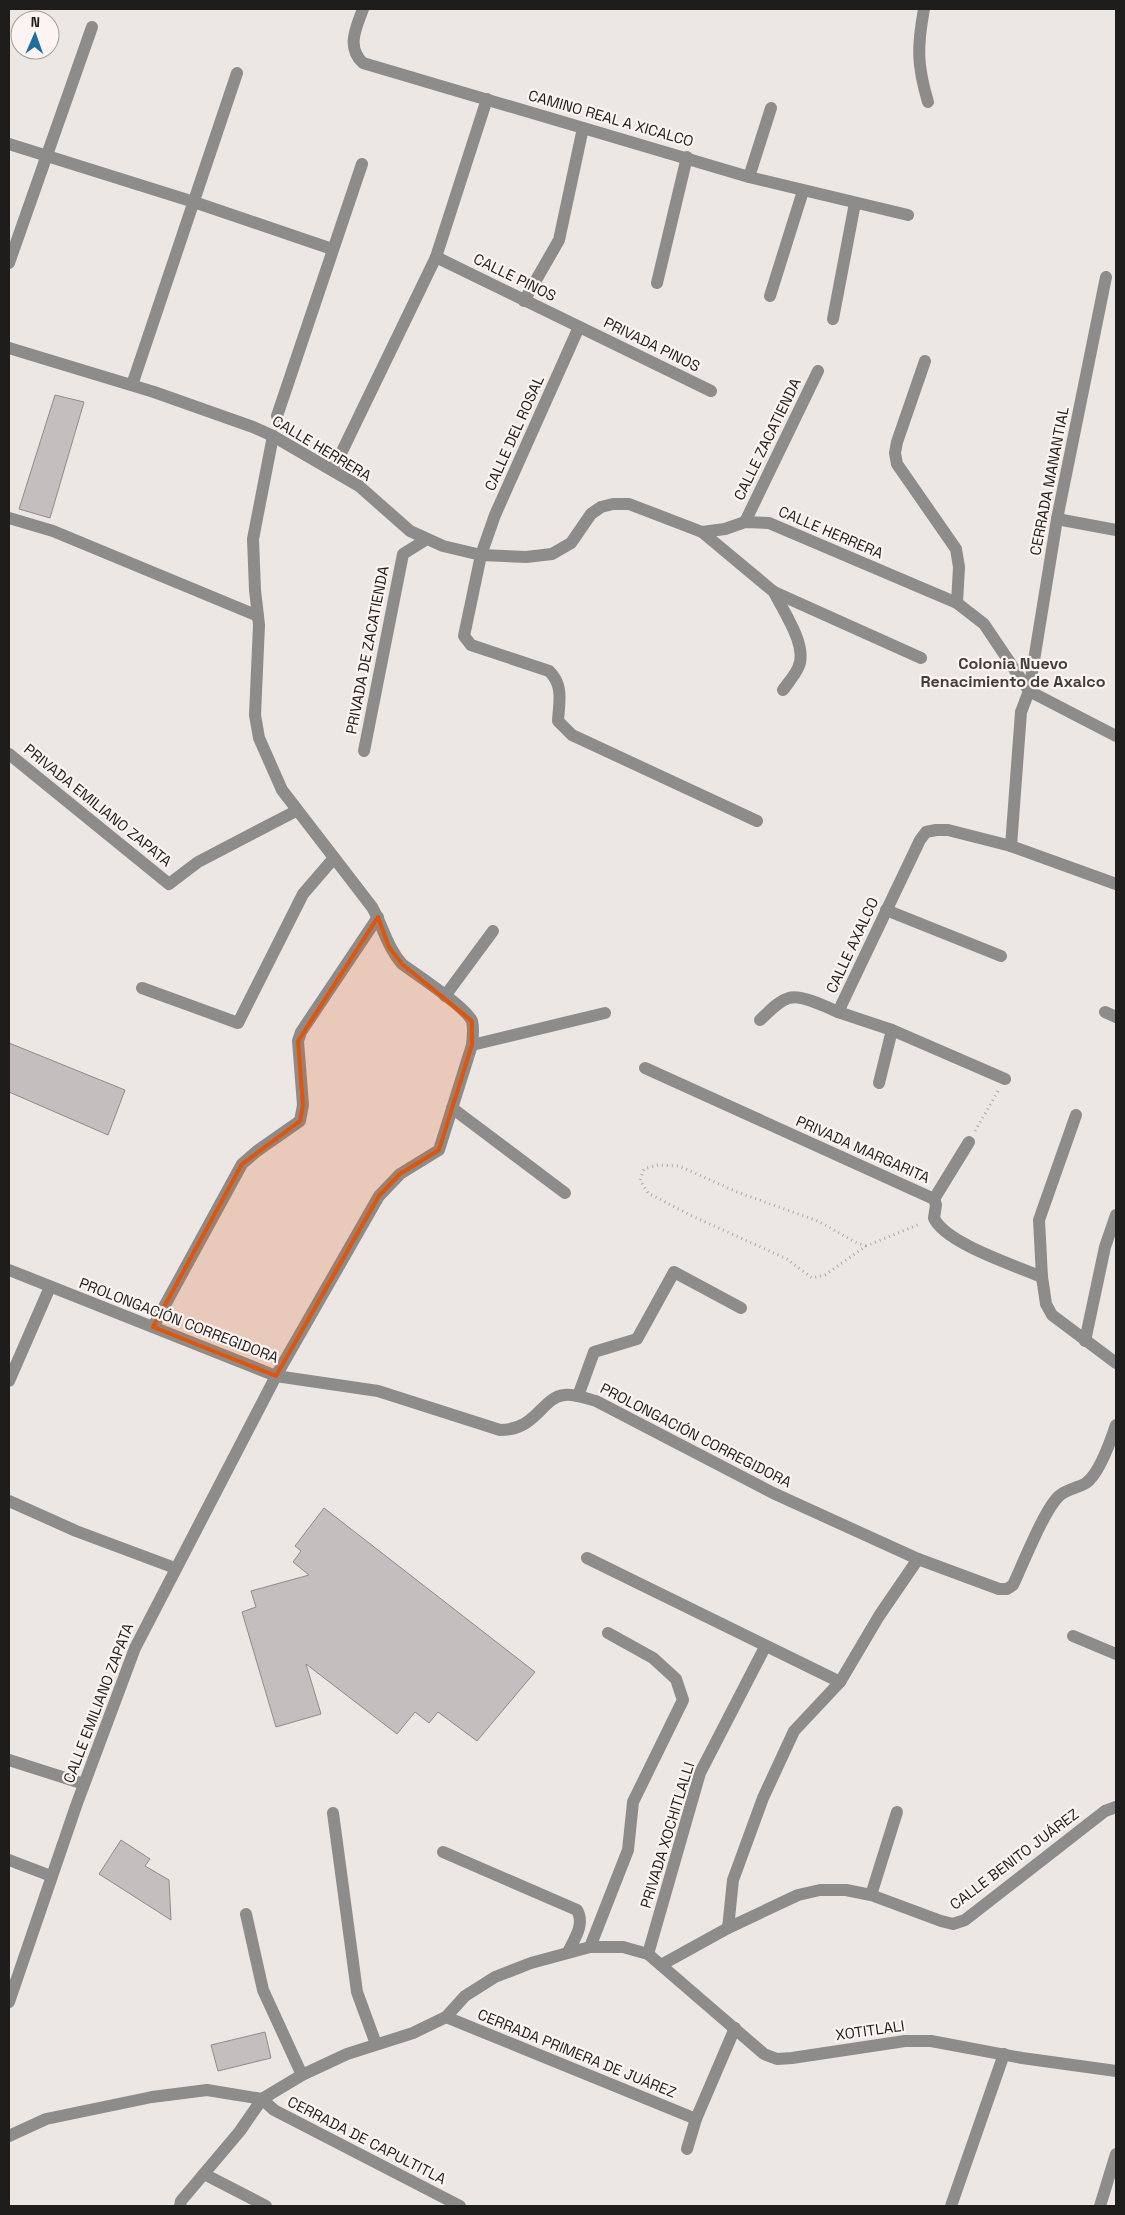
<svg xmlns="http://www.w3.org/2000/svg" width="1125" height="2215" font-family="'Space Grotesk',sans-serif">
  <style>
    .building { fill: #c5bebf; stroke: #908a8a }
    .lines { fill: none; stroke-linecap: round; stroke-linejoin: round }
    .path { stroke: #aea9a7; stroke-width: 3; stroke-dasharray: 1 4; stroke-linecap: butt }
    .minor { stroke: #8d8c8a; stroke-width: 12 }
    .marked { fill: #de560d; fill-opacity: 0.2; stroke: #de560d; stroke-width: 4; stroke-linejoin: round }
    .labels { text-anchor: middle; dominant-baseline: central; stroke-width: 4.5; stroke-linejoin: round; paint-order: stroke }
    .street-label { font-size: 15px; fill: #1f1d1c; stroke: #fbf4f1 }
    .neighbourhood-label { font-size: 16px; font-weight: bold; fill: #423d3b; stroke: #fbf4f1 }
  </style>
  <rect width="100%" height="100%" fill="#ede7e4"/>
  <g class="building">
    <path d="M55,395L84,402L50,518L19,509Z"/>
    <path d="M9,1043L125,1090L108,1135L9,1092Z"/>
    <path d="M324,1508L535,1672L477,1741L438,1712L429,1723L415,1712L397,1734L306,1664L321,1714L276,1727L242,1612L256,1607L251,1591L309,1575L293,1562L301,1551L295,1546Z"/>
    <path d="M121,1840L150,1859L145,1866L169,1880L171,1920L99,1874Z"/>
    <path d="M265,2032L271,2058L218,2071L211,2045Z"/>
  </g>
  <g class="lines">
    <g class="path">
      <path d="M975,1131L998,1091"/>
      <path d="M866,1246L855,1242L818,1221L737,1192L679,1166L658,1165L644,1169L640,1180L648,1193L690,1215L787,1259L812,1278L825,1275L866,1246L920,1224"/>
    </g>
    <g class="minor">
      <path d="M363,9C356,28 346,47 363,63L749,177L908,215"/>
      <path d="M924,9C917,47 917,65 928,102"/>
      <path d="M9,144L194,202L332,249"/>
      <path d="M749,177L771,108"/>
      <path d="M436,257L711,391"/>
      <path d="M9,263L92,27"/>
      <path d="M657,283L687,157"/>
      <path d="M770,296L803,191"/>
      <path d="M524,301L559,240L583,128"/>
      <path d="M833,319L855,203"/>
      <path d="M579,327L495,515L481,555L464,636L471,645L549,671C564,685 559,703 558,721L572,735L757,821"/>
      <path d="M9,348L154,392L253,427L273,436L359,486L410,531L443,546L481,555L526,557L552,554L571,543L591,514L601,507L613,504H629L702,532L725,529L745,522L769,523L957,603L984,624L1029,691L1116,736"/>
      <path d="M925,361L897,442L895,453L897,464L956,549L959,567L957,603"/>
      <path d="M132,385L237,73"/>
      <path d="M277,416L362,164"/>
      <path d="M333,470L436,257L487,99"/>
      <path d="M9,518L53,531L258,616"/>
      <path d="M1057,519L1116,530"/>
      <path d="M745,522L818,371"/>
      <path d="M702,532L774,592L921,658"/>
      <path d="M774,592C783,611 809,647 798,668C795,675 788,683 783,690"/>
      <path d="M364,751L403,554L427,539"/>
      <path d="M9,754L169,884L198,862L296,811"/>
      <path d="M1011,846L1021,712L1029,691L1057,519L1106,277"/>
      <path d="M886,910L1001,956"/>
      <path d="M142,988L238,1023L303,894L334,858"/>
      <path d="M445,996L493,931"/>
      <path d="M1105,1012L1116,1017"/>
      <path d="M760,1020C768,1013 778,1001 789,998C800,994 827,1007 838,1012"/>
      <path d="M472,1045L605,1013"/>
      <path d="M645,1068L934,1199L936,1205L934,1218C945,1243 1016,1266 1042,1277"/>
      <path d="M1005,1079L892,1030L838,1012L920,840L926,832L936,830H948L1011,846L1116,884"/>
      <path d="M879,1083L892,1030"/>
      <path d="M452,1108L565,1193"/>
      <path d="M1076,1115L1039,1220L1042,1277L1046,1304L1052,1315L1116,1363"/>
      <path d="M934,1199L969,1142"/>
      <path d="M9,1270L276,1376L378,1391L500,1430C537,1430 541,1398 564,1395C574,1393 587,1399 596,1401L773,1493L918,1559L999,1589H1007L1013,1585C1023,1564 1044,1510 1059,1496C1067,1489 1078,1488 1086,1483C1099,1474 1111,1440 1116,1425"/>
      <path d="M153,1327L242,1164L257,1151L300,1121L303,1105L298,1041L301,1032L378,917"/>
      <path d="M1085,1341L1105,1247L1116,1215"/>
      <path d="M9,1381L50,1287"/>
      <path d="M578,1396L594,1352L637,1339L674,1272L741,1308"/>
      <path d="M9,1501L76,1531L175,1568"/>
      <path d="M587,1558L840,1682"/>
      <path d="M1073,1636L1116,1654"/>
      <path d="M9,1760L84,1784"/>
      <path d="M333,1813L357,1992L376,2044"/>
      <path d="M443,1852L577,1910C585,1924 575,1938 568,1952"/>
      <path d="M9,1860L51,1876"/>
      <path d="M871,1895L897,1812"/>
      <path d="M246,1914L263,1990L302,2075"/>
      <path d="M728,1928L733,1880L763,1798L794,1731L840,1682L879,1616L918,1559"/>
      <path d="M590,1947L628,1850L633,1802L683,1700L676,1679L653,1658L608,1633"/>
      <path d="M648,1954L700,1773L765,1647"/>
      <path d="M661,1965L728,1928L798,1895L820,1890H846L871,1895L941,1921L953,1924L965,1920L1105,1811L1116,1807"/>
      <path d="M9,2002L76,1806L135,1648L276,1376L379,1196L400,1174L439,1150L472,1045C473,1037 474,1029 472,1021C466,1007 417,975 402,964C387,947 383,926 372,907L282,790L259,738L255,715L259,625L255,590L253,539L273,436"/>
      <path d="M446,2017L696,2119"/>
      <path d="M9,2136L46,2119L152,2097L207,2090L262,2099L302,2075L347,2054L413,2033L446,2017L465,1996L495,1977L531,1963L590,1947H623L648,1954L764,2054L777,2059L792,2058L905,2041H931L1022,2058L1116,2071"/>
      <path d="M687,2149L696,2119L735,2028"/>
      <path d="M204,2174L266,2206"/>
      <path d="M180,2206L181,2201L240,2131L262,2099L274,2110L460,2206"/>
      <path d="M951,2206L1004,2054"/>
      <path d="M1100,2206L1116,2154"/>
    </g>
  </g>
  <path class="marked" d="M378,917L389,947L402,964L472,1021V1045L439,1150L400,1174L379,1196L276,1376L153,1327L242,1164L300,1121L303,1105L298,1041Z"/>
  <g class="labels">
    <g class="street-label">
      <text transform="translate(611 118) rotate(16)">CAMINO REAL A XICALCO</text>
      <text transform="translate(515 277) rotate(26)">CALLE PINOS</text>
      <text transform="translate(652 344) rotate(26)">PRIVADA PINOS</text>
      <text transform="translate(514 433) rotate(-66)">CALLE DEL ROSAL</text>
      <text transform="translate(767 439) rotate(-64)">CALLE ZACATIENDA</text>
      <text transform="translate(322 448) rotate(31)">CALLE HERRERA</text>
      <text transform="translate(1049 481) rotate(-79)">CERRADA MANANTIAL</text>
      <text transform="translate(831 532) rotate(23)">CALLE HERRERA</text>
      <text transform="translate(367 650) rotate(-79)">PRIVADA DE ZACATIENDA</text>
      <text transform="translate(98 805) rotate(39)">PRIVADA EMILIANO ZAPATA</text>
      <text transform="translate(852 945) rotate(-65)">CALLE AXALCO</text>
      <text transform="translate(863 1149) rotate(24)">PRIVADA MARGARITA</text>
      <text transform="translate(179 1320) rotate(21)">PROLONGACIÓN CORREGIDORA</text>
      <text transform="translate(696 1435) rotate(27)">PROLONGACIÓN CORREGIDORA</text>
      <text transform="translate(98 1703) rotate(-69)">CALLE EMILIANO ZAPATA</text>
      <text transform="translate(667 1835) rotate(-73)">PRIVADA XOCHITLALLI</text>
      <text transform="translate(1014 1859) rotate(-37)">CALLE BENITO JUÁREZ</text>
      <text transform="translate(870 2030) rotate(-8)">XOTITLALI</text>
      <text transform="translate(577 2053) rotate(22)">CERRADA PRIMERA DE JUÁREZ</text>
      <text transform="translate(367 2140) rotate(27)">CERRADA DE CAPULTITLA</text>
    </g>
    <g class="neighbourhood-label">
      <text x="1013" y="663">Colonia Nuevo<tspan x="1013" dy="18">Renacimiento de Axalco</tspan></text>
    </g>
  </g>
  <rect width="1125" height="2215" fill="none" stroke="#1f1d1c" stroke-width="20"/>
  <g transform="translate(35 35) rotate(2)"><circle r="24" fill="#fbf4f1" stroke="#a39e9c"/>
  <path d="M0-4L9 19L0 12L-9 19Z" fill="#1f6ea0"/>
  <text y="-8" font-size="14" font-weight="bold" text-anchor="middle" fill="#1f1d1c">N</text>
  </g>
</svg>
